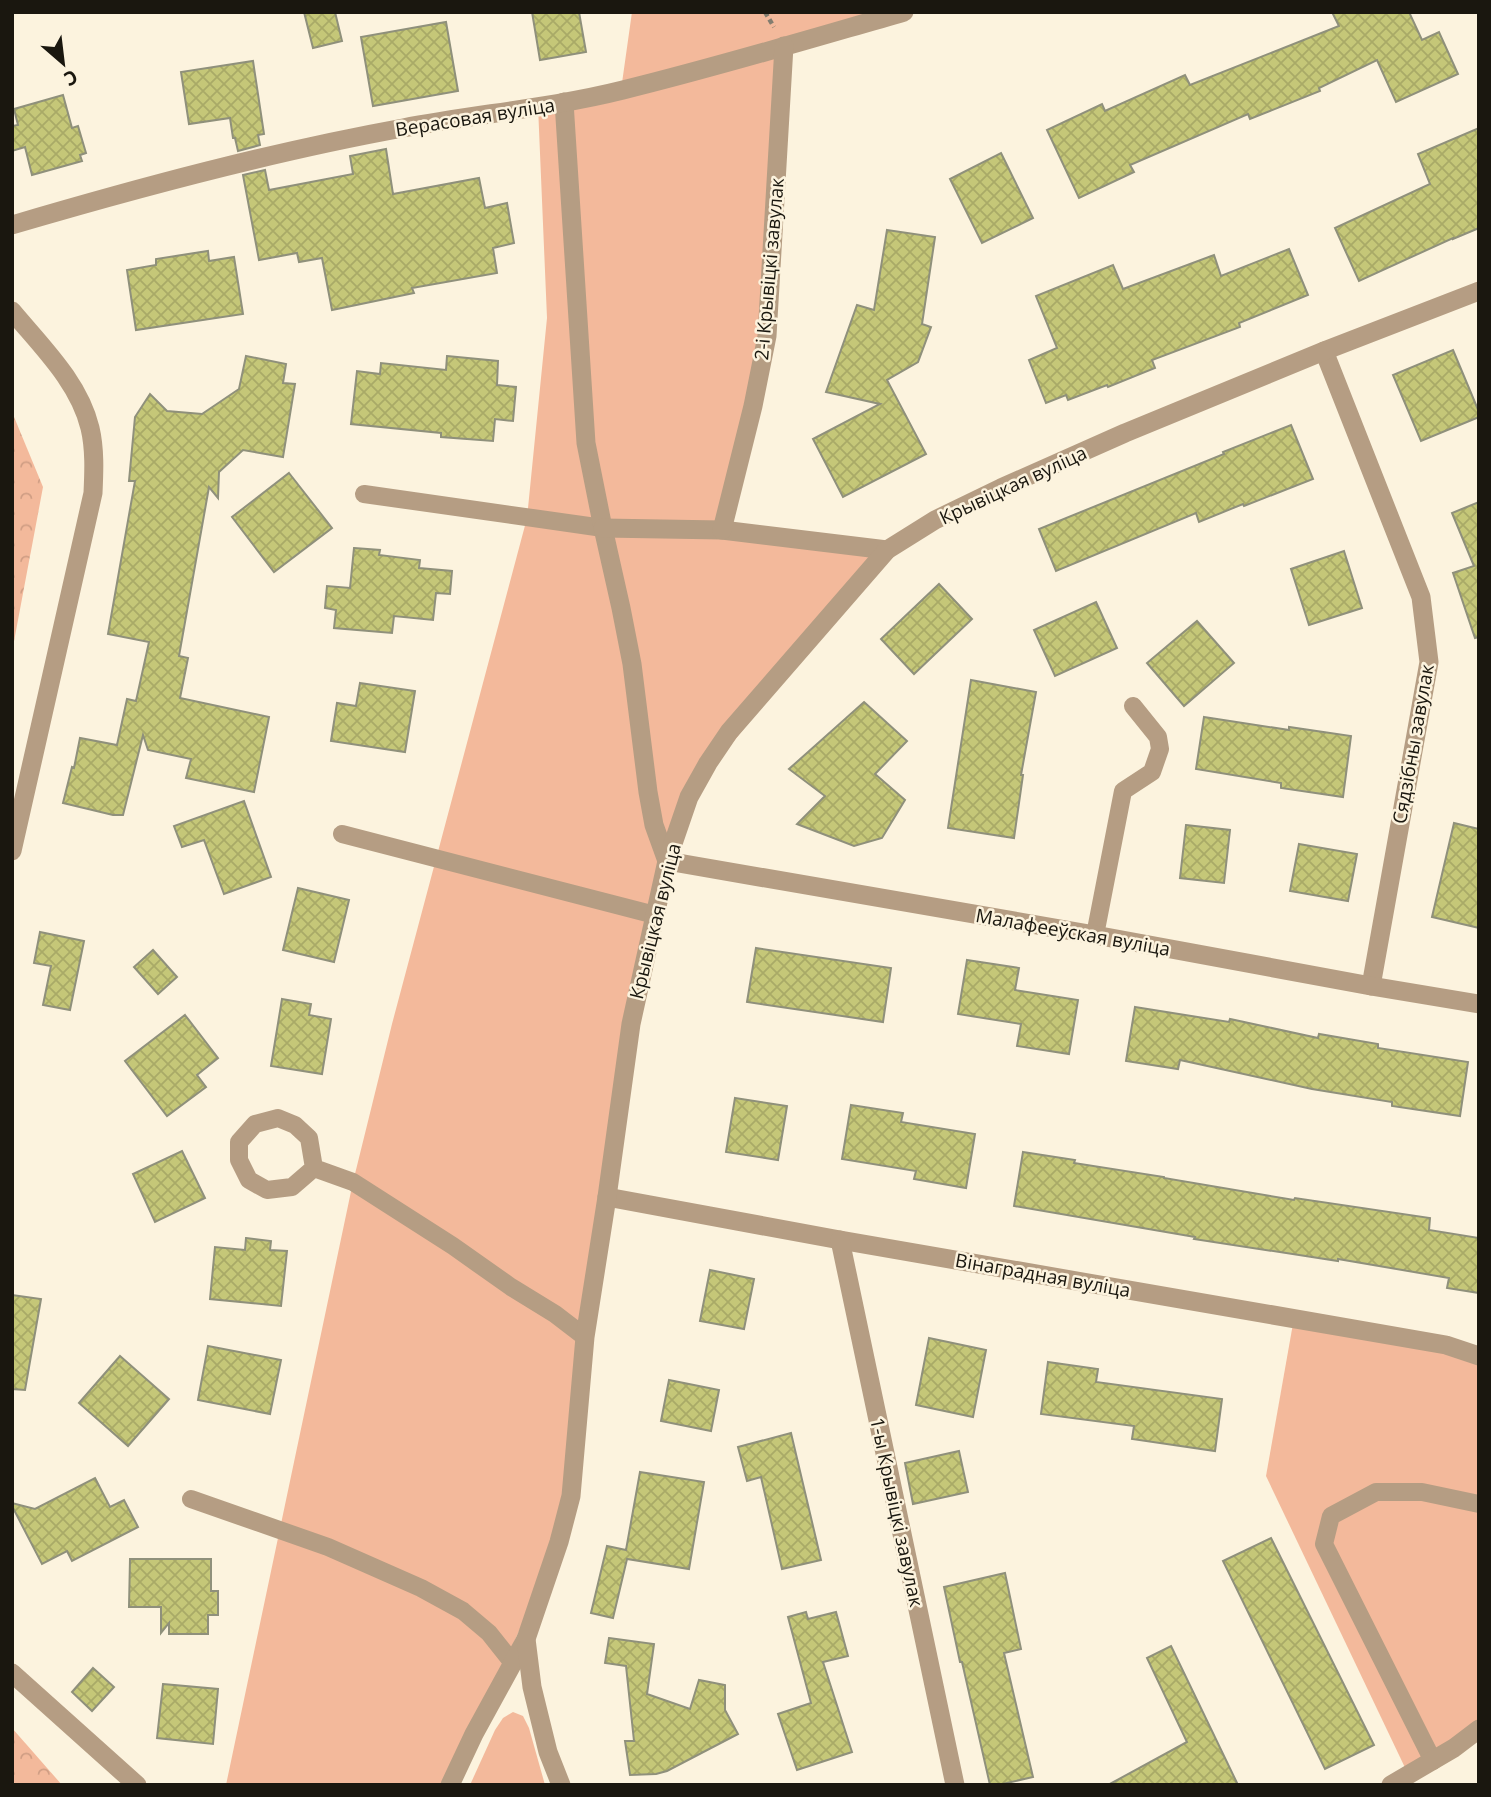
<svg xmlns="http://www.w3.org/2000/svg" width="1491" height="1797" font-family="'Open Sans',sans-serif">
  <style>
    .grass { fill: #f3b99b }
    .forest { fill: url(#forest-crowns) }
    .building { fill: url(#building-cross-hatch); stroke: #8f907b; stroke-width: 2 }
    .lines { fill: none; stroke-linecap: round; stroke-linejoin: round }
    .path { stroke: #827d6f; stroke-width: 4.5; stroke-dasharray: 5 3.5; stroke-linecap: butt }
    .service { stroke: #b59d83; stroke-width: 18 }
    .minor { stroke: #b59d83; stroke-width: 19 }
    .labels { text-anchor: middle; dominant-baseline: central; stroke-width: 5; stroke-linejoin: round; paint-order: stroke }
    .street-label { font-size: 19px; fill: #1a170f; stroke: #fcf3de }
  </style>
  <defs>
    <pattern id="forest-crowns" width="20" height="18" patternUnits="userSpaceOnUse" patternTransform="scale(1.75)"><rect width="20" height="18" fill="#f3b99b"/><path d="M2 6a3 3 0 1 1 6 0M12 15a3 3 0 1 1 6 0" fill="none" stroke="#d09e84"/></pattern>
    <pattern id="building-cross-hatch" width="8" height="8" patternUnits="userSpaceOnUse" patternTransform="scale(1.75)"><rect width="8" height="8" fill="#c5c778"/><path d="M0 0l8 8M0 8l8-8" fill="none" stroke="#a9aa67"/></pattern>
  </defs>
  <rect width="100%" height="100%" fill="#fcf3de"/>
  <g class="grass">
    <path d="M632,12H904L784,46L767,336L722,529L887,550L689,797L631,1024L559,1542L450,1785H226L353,1182L392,1024L527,518L547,318L538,106L621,90Z"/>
    <path d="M1294,1318L1479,1356V1729L1409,1776L1266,1476Z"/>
    <path d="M513,1712L523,1716L529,1728L545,1785H470L495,1730L503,1718Z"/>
  </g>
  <g class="forest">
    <path d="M12,412L43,487L12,652Z"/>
    <path d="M12,1728L62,1785H12Z"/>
  </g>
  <g class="building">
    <path d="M304,12H335L342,41L313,48Z"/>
    <path d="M532,12H579L586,52L540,60Z"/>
    <path d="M1332,12H1409L1422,40L1439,32L1458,74L1396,102L1377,60L1319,88L1320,91L1250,119L1248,114L1130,165L1134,172L1079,198L1047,130L1102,104L1105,111L1185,75L1190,85L1339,26Z"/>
    <path d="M446,22L458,91L373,106L361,37Z"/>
    <path d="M253,61L264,134L258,135L260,145L238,151L235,138H233L230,118L189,124L181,72Z"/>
    <path d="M63,95L72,128L78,126L86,153L80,155L82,161L32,175L25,147L12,151V126L18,125L14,109Z"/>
    <path d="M1479,128V228L1453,239V238L1359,281L1335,228L1430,184L1418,154Z"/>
    <path d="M386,149L393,194L479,178L485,208L507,203L514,243L493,248L497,273L412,288L414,293L332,310L322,258L299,262L297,253L259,260L243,175L265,170L269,190L353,174L350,156Z"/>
    <path d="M1001,153L1033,218L982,243L950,179Z"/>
    <path d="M887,230L935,237L922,324L931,327L918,362L887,380L926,454L843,497L813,439L880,404L826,392L857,305L874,310Z"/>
    <path d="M1289,249L1308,295L1239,323L1240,327L1152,360L1155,368L1108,387L1107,385L1068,400L1066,395L1046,403L1029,360L1057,348L1036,296L1113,265L1123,289L1214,255L1221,276Z"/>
    <path d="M208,251L209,261L234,257L243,314L136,330L127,270L156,265V259Z"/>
    <path d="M1453,350L1479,412V417L1421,441L1393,375Z"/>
    <path d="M246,356L286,364L283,383L295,384L283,457L243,450L219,472L218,498L209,487L179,656L188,658L180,698L269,717L254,792L186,778L191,759L148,750L143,735L123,815H113L63,803L72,767L74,768L80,738L117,745L127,699L136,701L149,642L108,634L135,481H129L135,417L150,394L167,411L202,414L239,389Z"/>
    <path d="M447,356L498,361L497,385L516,387L513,421L495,419L493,441L441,437V433L351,424L357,371L380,374L381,363L446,370Z"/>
    <path d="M1291,425L1313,479L1244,506L1243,504L1199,522L1196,513L1056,571L1039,529L1224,454L1223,452Z"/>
    <path d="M289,473L332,528L274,572L232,517Z"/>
    <path d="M1479,502V637L1475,638L1453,573L1474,566L1452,513Z"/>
    <path d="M354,548L380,550L379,555L420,560L419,568L452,571L450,594L436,593L433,620L394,616L392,633L334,628L336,610L325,608L327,586L350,588Z"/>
    <path d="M1344,551L1362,608L1309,625L1291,569Z"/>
    <path d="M939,584L972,619L914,674L881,639Z"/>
    <path d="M1096,602L1117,648L1055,676L1034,630Z"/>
    <path d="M1197,621L1234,663L1184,706L1147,663Z"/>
    <path d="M971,680L1036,692L1021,775H1023L1014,838L948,828Z"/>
    <path d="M360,683L415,691L405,752L331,741L337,703L356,706Z"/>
    <path d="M864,702L907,741L875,774L905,800L882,838L854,846L797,824L825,796L789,769Z"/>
    <path d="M1204,717L1289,730V727L1351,736L1343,797L1281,788V783L1196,769Z"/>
    <path d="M244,801L271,877L224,894L204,840L182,847L174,826Z"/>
    <path d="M1454,823L1479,829V928L1432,917Z"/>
    <path d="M1186,825L1230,830L1224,883L1180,878Z"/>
    <path d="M1299,844L1357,854L1348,901L1290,891Z"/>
    <path d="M298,888L349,900L334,962L283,950Z"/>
    <path d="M40,932L84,941L70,1010L43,1005L51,966L34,963Z"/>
    <path d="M756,948L891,968L883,1022L747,1002Z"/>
    <path d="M153,950L177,977L158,994L134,967Z"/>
    <path d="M967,960L1019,968L1015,990L1078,1000L1069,1054L1017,1046L1021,1024L958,1014Z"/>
    <path d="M282,999L311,1004L309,1015L331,1019L322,1074L271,1066Z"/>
    <path d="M1135,1007L1229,1022L1230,1019L1318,1038L1319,1034L1378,1044V1048L1468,1062L1460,1116L1392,1106V1102L1312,1089L1180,1060L1178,1069L1126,1061Z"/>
    <path d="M185,1015L218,1058L197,1075L206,1087L167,1116L125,1061Z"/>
    <path d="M735,1098L787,1106L778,1160L726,1152Z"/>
    <path d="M851,1105L903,1113L901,1122L975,1134L966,1188L914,1179L916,1171L842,1159Z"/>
    <path d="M182,1151L205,1198L155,1222L133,1174Z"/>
    <path d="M1023,1152L1075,1160L1074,1163L1164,1177V1178L1294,1200L1295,1198L1430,1218L1429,1230L1479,1238V1293L1447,1288L1449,1278L1338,1259V1261L1194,1239L1195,1237L1014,1206Z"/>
    <path d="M246,1238L271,1241L270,1250L287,1251L281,1306L210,1299L215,1247L245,1250Z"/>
    <path d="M710,1270L754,1279L744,1329L700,1321Z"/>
    <path d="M12,1295L41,1299L25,1390L12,1389Z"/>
    <path d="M929,1338L986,1350L973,1417L916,1405Z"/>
    <path d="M208,1346L281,1360L270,1414L198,1400Z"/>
    <path d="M120,1356L169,1399L128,1446L79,1403Z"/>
    <path d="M1048,1362L1098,1369L1096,1382L1222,1399L1215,1451L1132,1439L1134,1426L1041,1414Z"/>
    <path d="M669,1380L719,1390L711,1431L661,1421Z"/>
    <path d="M791,1433L821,1560L782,1569L761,1477L747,1481L738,1447Z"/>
    <path d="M959,1451L968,1492L913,1504L905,1463Z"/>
    <path d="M640,1472L704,1482L689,1569L627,1559L613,1618L591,1613L607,1546L626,1550Z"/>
    <path d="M95,1478L110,1507L124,1500L138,1527L72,1561L67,1551L42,1564L12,1506V1503L35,1509Z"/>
    <path d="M1271,1538L1374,1745L1325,1769L1223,1561Z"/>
    <path d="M130,1559H211V1591H218V1615H208V1634H169V1623L161,1633V1607H129Z"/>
    <path d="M1005,1573L1021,1649L1004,1653L1033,1777L998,1785H990L962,1662H960L944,1587Z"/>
    <path d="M806,1612L808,1619L836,1612L848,1656L823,1662L852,1752L797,1770L778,1714L811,1703L788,1617Z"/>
    <path d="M609,1638L654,1644L647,1694L690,1709L699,1680L725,1685V1710L738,1734L667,1771L656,1774L630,1775L625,1741H634L626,1666L605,1663Z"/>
    <path d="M1171,1646L1238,1785H1108L1187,1742L1147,1658Z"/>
    <path d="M93,1668L114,1687L92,1711L72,1692Z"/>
    <path d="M163,1684L218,1689L213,1744L157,1738Z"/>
  </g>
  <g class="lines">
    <path class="path" d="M765,12L774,27"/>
    <g class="service">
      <path d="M364,494L603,528"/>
      <path d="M342,834L655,915"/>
      <path d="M1095,935L1123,791L1152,772L1160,749L1158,737L1133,706"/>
      <path d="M314,1168L309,1138L295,1125L278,1118L255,1124L239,1142V1160L249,1180L267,1190L292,1187L314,1168L353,1182L453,1246L511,1287L555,1314L585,1337"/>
      <path d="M191,1499L328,1547L421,1588L463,1611L489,1633L512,1662"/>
      <path d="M1433,1761L1324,1544L1331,1516L1376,1492H1422L1479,1504"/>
    </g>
    <g class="minor">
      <path d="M564,102L586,443L603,528L621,608L632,664L648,792L654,825L667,861"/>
      <path d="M12,225C141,187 271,152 403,128C476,114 551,108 623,90C717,67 810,39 904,12"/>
      <path d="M12,311C41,346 79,382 90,428C95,449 94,472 93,493L12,851"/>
      <path d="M1324,351L1421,597L1429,662L1371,986"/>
      <path d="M603,528L722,530L887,550"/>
      <path d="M722,530L753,406L767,336L784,46"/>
      <path d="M667,861L1095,935L1371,986L1479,1004"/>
      <path d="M607,1197L840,1240L1446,1345L1479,1356"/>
      <path d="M840,1240L955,1785"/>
      <path d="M12,1673L137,1785"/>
      <path d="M450,1785L474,1734L526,1639"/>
      <path d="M561,1785L548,1752L532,1687L526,1639L559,1542L571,1496L585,1337L607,1197L631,1024L667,861L689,797L708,763L729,732L887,550L935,520L1001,488L1125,433L1324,351L1479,291"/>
      <path d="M1391,1785L1454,1748L1479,1729"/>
    </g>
  </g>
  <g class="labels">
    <g class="street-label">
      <text transform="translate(475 117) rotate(-9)">Верасовая вуліца</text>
      <text transform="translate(769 269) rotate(-85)">2-і Крывіцкі завулак</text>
      <text transform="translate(1013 485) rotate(-25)">Крывіцкая вуліца</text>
      <text transform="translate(1413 744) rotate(-80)">Сядзібны завулак</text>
      <text transform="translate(655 921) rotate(-76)">Крывіцкая вуліца</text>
      <text transform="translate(1073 932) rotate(10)">Малафееўская вуліца</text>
      <text transform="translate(1043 1275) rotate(10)">Вінаградная вуліца</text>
      <text transform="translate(897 1512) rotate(78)">1-ы Крывіцкі завулак</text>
    </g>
  </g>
  <rect width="1491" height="1797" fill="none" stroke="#1a170f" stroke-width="28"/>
  <g transform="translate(63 63) rotate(152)" stroke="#fcf3de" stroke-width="5" paint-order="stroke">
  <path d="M0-5L12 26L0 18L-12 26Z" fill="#1a170f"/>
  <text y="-10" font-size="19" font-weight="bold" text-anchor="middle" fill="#1a170f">С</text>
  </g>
</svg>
